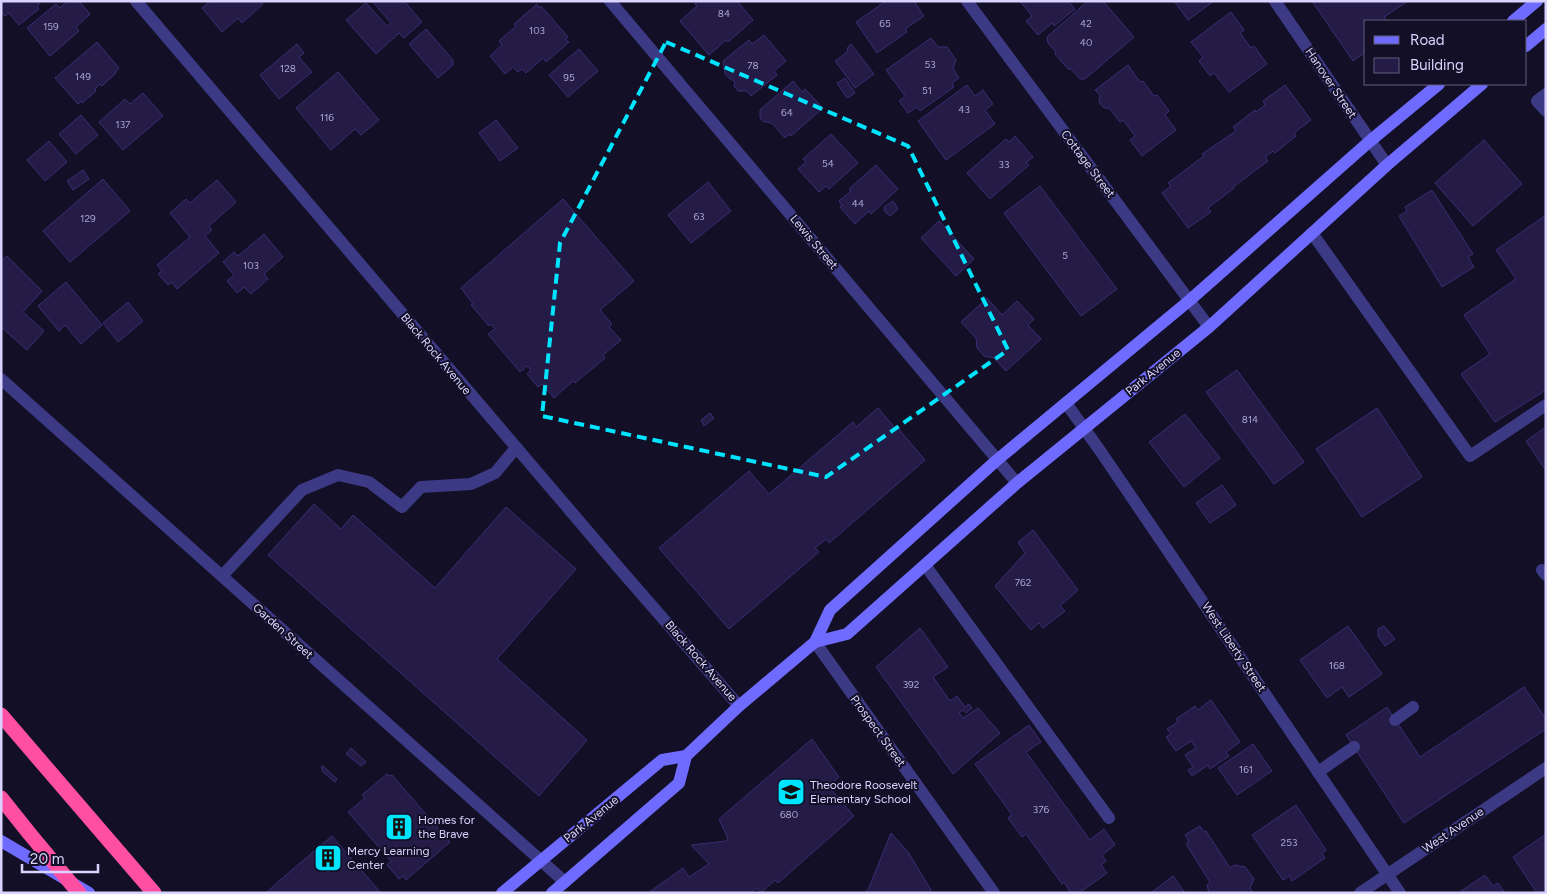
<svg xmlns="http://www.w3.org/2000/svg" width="1547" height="894" font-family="Figtree,sans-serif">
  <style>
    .building { fill: #241b47; stroke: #3b2d73 }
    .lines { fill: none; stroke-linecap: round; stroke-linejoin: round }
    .lane { stroke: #3d3a85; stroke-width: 12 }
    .street { stroke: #3d3a85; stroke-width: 12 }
    .secondary { stroke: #6f6bff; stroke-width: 12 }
    .highway { stroke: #ff4fa3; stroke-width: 15 }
    .highway-bridge { stroke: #ff4fa3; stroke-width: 15 }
    .marked { fill: none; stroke: #00e5ff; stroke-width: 4; stroke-dasharray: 10 6; stroke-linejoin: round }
    .labels { text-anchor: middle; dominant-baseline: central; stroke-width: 4; stroke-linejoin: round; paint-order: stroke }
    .number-label { font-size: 10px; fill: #aca6d1 }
    .street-label { font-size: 12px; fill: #d9d4ff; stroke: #130f26 }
    .poi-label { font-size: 12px; fill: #d9d4ff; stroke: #130f26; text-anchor: start }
  </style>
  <rect width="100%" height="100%" fill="#130f26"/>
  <g class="building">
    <path d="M1,1H42L37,6L39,9L19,25L9,13L5,16L1,12Z"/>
    <path d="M67,1H79L90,14L76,27L79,31L50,56L27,28L56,4L60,8Z"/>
    <path d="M210,1H261L263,4L242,23L238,18L222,32L202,8Z"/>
    <path d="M372,1H404L422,22L404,38L399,33L376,54L346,20L366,3L387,26L391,23Z"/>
    <path d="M697,1H737L753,20L728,42L726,40L709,55L680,21L697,6L695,4Z"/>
    <path d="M886,1H914L924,16L905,29L907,32L877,53L856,22Z"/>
    <path d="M1020,1H1068L1075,9L1054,26L1052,23L1038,35L1026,21L1032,16Z"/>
    <path d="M1088,1H1103L1134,37L1085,79H1080L1070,68L1069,70L1055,54L1056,52L1048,43L1047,37Z"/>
    <path d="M1174,1H1214L1188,20Z"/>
    <path d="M1312,1H1408L1384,17L1387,21H1366V52L1353,61Z"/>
    <path d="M537,4L539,8L541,6L568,37L565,39L569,42L546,62L543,58L526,73L522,69L518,72L513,67L505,74L490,56L502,45L499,41L516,26L514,24Z"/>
    <path d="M1231,12L1244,30L1240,33L1251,48L1254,46L1267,64L1229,92L1214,73L1210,76L1199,61L1203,57L1191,42Z"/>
    <path d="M426,29L453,60V65L438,78L409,44Z"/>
    <path d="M764,35L786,61L774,71L777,75L751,96L747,91H738L734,86L735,82L729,78L725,74L723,61L749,40L752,44Z"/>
    <path d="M931,38L938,47H947L956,60L953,68L959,78L952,83L954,87L920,111L917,107L908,113L899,101L905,96L886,70Z"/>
    <path d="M97,42L119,68L115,72L116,73L102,86L100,84L95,89L96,91L82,103L81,101L78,104L55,78Z"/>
    <path d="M297,44L304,53L299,57L312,72L279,99L260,75Z"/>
    <path d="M851,44L874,74L855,88L835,61L847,52L848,47Z"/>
    <path d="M579,49L598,71L568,97L549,75Z"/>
    <path d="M1128,65L1140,82L1143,81L1154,96L1157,95L1169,111L1165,115L1176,130L1142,156L1130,140L1135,136L1123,120L1120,122L1110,109L1103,107L1099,102L1100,95L1095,90Z"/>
    <path d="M338,72L379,120L361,135L355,129L331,150L296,108Z"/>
    <path d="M845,78L855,93L847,98L837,83Z"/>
    <path d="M793,81L802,92L805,89L823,108L791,136L789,134L785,138L773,124L768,122H764L760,118V110Z"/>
    <path d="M967,85L975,96L983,90L993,104L985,110L995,124L946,160L918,121Z"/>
    <path d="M1285,85L1311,120L1294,133L1296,136L1275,153L1273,151L1265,157L1268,161L1233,187L1234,188L1208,208L1211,212L1188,228L1162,193L1171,186L1168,183L1204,156L1202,154L1236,131L1233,127L1255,110L1256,112L1265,105L1263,101Z"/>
    <path d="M143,93L163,116L123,150L99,122L125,99L130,104Z"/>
    <path d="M81,115L98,135L76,154L59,134Z"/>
    <path d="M496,120L518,148L500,161L479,133Z"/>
    <path d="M831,134L858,163L829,189L826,186L819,192L798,169L806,162L803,159Z"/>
    <path d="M1015,136L1033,157L1026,163L1029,165L990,199L967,173L1006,139L1009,142Z"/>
    <path d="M1484,140L1522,184L1473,226L1435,183Z"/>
    <path d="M49,141L67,162L45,181L27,160Z"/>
    <path d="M876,165L898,189L871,214L869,211L855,224L840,207L842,205L839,201L851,191L849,189Z"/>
    <path d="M83,170L89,179L73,190L67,181Z"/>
    <path d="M103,179L130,211L70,262L43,231Z"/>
    <path d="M217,180L236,202L209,226L212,230L205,236L219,253L177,289L172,282L168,285L158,274L162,271L157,265L190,237L170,213L186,199L190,203Z"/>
    <path d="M708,182L731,211L691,243L668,215Z"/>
    <path d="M1040,186L1117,289L1081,316L1004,213Z"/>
    <path d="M1432,190L1473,254L1468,257L1474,267L1442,287L1399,216L1407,211L1405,207Z"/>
    <path d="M563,199L634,281L600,310L612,324L609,327L621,340L603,355L605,358L575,383L573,381L554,398L542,384L538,387L527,374L531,370L527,366L520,372L488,334L495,329L491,324L489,326L471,305L473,304L461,288Z"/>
    <path d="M893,201L898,209L890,216L885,212L884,207Z"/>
    <path d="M1546,215V390L1495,422L1461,374L1490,354L1464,315L1516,279L1496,250Z"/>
    <path d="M939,221L974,259L956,276L921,238Z"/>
    <path d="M264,234L283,257L264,274L268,279L251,294L244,287L237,293L227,281L234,275L223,262L234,252L238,256Z"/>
    <path d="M7,256L42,291L23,312L44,331L27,350L1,327V261Z"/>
    <path d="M66,282L102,325L81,344L65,325L59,331L38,306Z"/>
    <path d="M987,298L1002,315L1017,301L1034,319L1028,325L1041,339L1006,371L994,358L984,356L977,348L976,338L961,322Z"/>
    <path d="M128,302L143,321L118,342L103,323Z"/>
    <path d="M1237,370L1304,462L1274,484L1206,392Z"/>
    <path d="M878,408L895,428L896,426L925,460L829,543L826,539L815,548L819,552L729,629L659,548L749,471L769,494L853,422L856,427Z"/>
    <path d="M1377,408L1422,477L1362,517L1316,449Z"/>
    <path d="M710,413L714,418L704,426L701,420Z"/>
    <path d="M1185,414L1220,458L1184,487L1149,442Z"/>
    <path d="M1546,427V471L1526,441Z"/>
    <path d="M1222,485L1236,505L1210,523L1196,503Z"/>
    <path d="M314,504L341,529L353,515L435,588L506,507L576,569L497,659L587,740L539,796L268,555Z"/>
    <path d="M1033,530L1078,590L1060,606L1065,611L1043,628L1039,623L1031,630L995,586L1025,553L1018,542Z"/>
    <path d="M1348,626L1382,674L1349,697L1342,687L1327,698L1300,660Z"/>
    <path d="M1384,626L1395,639L1385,646L1378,636V629Z"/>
    <path d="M920,628L948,667L933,677L950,701L957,696L965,707L969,704L972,708L966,713L963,710L959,713L963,718L978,708L1000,733L953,774L876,667Z"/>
    <path d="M1524,687L1546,719V729L1404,823L1346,735L1387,707L1420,757Z"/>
    <path d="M1211,700L1240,742L1226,752L1229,756L1210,769L1208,765L1192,776L1188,770L1193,767L1185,755L1196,748L1191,741L1176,751L1166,737L1171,734L1167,729L1178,722L1176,719L1195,706L1198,710Z"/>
    <path d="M1029,725L1041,742L1026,752L1090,840L1104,829L1115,845L1102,855L1106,861L1101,865L1107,873L1079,893H1071L1064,882L1062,884L1026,834L1022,837L1008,818L1012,815L975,764Z"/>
    <path d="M812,739L839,777L829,787L854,816L778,883L775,880L761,893L757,888L750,893H648L683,868L689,877L709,864L691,845L726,841L728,839L719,819Z"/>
    <path d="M1253,744L1272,771L1237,795L1218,768Z"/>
    <path d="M351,748L366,762L361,766L346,754Z"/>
    <path d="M323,766L337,779L335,782L323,772L321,767Z"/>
    <path d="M387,774L389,776L392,775L450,842L406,880L403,876L399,879L387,865L391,861L348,812L365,798L362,795Z"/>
    <path d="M1296,805L1326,850L1322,853L1325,858L1292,881L1289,876L1283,880L1252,835Z"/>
    <path d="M1200,826L1204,832L1206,831L1230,868L1234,865L1245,867L1254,879L1250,888L1254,893H1209L1207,885L1210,882L1186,844L1189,841L1185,835Z"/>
    <path d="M891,833L908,852L931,890L930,893H864L868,890Z"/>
    <path d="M1546,834V893H1537L1513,857Z"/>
    <path d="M332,836L381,893H266L279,881Z"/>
    <path d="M1485,875L1493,886L1498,883L1505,893H1462L1461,891Z"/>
    <path d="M1173,876L1185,893H1152V892Z"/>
  </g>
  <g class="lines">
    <g class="lane">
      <path d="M1546,94L1537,101L1546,111"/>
      <path d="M1312,233L1470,456L1546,405"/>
      <path d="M925,565L1109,818"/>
      <path d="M1542,570L1546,575"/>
      <path d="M222,576L302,490L338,475L369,482L402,507L421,487L471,484L495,473L516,448"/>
      <path d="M1395,720L1413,707"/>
      <path d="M1318,772L1354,747"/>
    </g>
    <g class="street">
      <path d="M136,1L619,568L739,706"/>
      <path d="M610,1L1017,483"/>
      <path d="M967,1L1209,327"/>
      <path d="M1275,1L1387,165"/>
      <path d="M1,379L565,882"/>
      <path d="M1066,403L1101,452L1400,893"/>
      <path d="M815,642L994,893"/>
      <path d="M1360,893L1546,768"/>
    </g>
    <g class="secondary">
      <path d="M1513,21L1537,1"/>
      <path d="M1526,46L1546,29"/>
      <path d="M815,642L847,634L1017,483L1209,327L1387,165L1482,84"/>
      <path d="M1,841L89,893"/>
      <path d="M502,893L662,760L686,756"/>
      <path d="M552,893L679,783L686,756L739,706L815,642L830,610L997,460L1190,300L1370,141L1439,84"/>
    </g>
    <g class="highway">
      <path d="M1,715L154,893"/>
      <path d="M1,798L29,833"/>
    </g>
    <path class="highway-bridge" d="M29,833L79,893"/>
  </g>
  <path class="marked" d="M666,42L908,146L1008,350L826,477L542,416L560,243Z"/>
  <defs>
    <symbol id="school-square" viewBox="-11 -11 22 22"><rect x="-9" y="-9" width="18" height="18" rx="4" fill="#00e5ff" stroke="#130f26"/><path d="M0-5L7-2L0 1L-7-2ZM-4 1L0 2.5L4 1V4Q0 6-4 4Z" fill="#111"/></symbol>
    <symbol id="building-square" viewBox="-11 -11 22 22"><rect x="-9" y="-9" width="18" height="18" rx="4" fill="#00e5ff" stroke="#130f26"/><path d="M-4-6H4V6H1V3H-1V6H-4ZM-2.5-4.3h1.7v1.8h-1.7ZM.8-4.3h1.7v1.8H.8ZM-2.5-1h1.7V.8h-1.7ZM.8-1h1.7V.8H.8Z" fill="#111"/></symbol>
  </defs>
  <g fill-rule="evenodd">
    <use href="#school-square" x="775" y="776" width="32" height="32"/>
    <use href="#building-square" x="383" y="811" width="32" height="32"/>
    <use href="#building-square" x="312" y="842" width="32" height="32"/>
  </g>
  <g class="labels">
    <g class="number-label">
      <text x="724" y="13">84</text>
      <text x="885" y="23">65</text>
      <text x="1086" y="23">42</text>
      <text x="51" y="26">159</text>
      <text x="537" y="30">103</text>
      <text x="1086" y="42">40</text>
      <text x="930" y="64">53</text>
      <text x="753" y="65">78</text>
      <text x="288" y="68">128</text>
      <text x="83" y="76">149</text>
      <text x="569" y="77">95</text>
      <text x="927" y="90">51</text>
      <text x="964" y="109">43</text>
      <text x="787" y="112">64</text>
      <text x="327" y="117">116</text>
      <text x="123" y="124">137</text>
      <text x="828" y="163">54</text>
      <text x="1004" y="164">33</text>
      <text x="858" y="203">44</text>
      <text x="699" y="216">63</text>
      <text x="88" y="218">129</text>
      <text x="1065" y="255">5</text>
      <text x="251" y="265">103</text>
      <text x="1250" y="419">814</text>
      <text x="1023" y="582">762</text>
      <text x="1337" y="665">168</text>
      <text x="911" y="684">392</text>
      <text x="1246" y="769">161</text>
      <text x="1041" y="809">376</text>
      <text x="789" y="814">680</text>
      <text x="1289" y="842">253</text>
    </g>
    <g class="street-label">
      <text transform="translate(1331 83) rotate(56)">Hanover Street</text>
      <text transform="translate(1088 164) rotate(53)">Cottage Street</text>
      <text transform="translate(814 242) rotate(50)">Lewis Street</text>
      <text transform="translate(436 354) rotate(50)">Black Rock Avenue</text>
      <text transform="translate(1153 372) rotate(-39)">Park Avenue</text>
      <text transform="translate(283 631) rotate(42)">Garden Street</text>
      <text transform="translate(1234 647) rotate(56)">West Liberty Street</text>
      <text transform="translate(701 661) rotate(49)">Black Rock Avenue</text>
      <text transform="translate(878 731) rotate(54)">Prospect Street</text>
      <text transform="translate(591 819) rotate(-39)">Park Avenue</text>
      <text transform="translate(1453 830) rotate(-34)">West Avenue</text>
    </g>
    <g class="poi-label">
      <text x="810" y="785">Theodore Roosevelt<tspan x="810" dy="14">Elementary School</tspan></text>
      <text x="418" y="820">Homes for<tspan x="418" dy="14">the Brave</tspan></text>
      <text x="347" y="851">Mercy Learning<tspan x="347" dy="14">Center</tspan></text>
    </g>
  </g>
  <rect width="1547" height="894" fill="none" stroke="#d9d4ff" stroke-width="5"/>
  <rect x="1364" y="20" width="162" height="65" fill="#130f26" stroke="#625e7d"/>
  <rect x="1374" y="36" width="25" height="8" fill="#6f6bff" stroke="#625e7d"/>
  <text x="1410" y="45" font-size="15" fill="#d9d4ff">Road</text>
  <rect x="1374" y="58" width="25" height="15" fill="#241b47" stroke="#625e7d"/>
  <text x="1410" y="70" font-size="15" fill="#d9d4ff">Building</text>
  <path d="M22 864v8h76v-8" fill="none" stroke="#d9d4ff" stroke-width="2.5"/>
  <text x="30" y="864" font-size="15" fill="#d9d4ff" stroke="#130f26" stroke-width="4" paint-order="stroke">20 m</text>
</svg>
